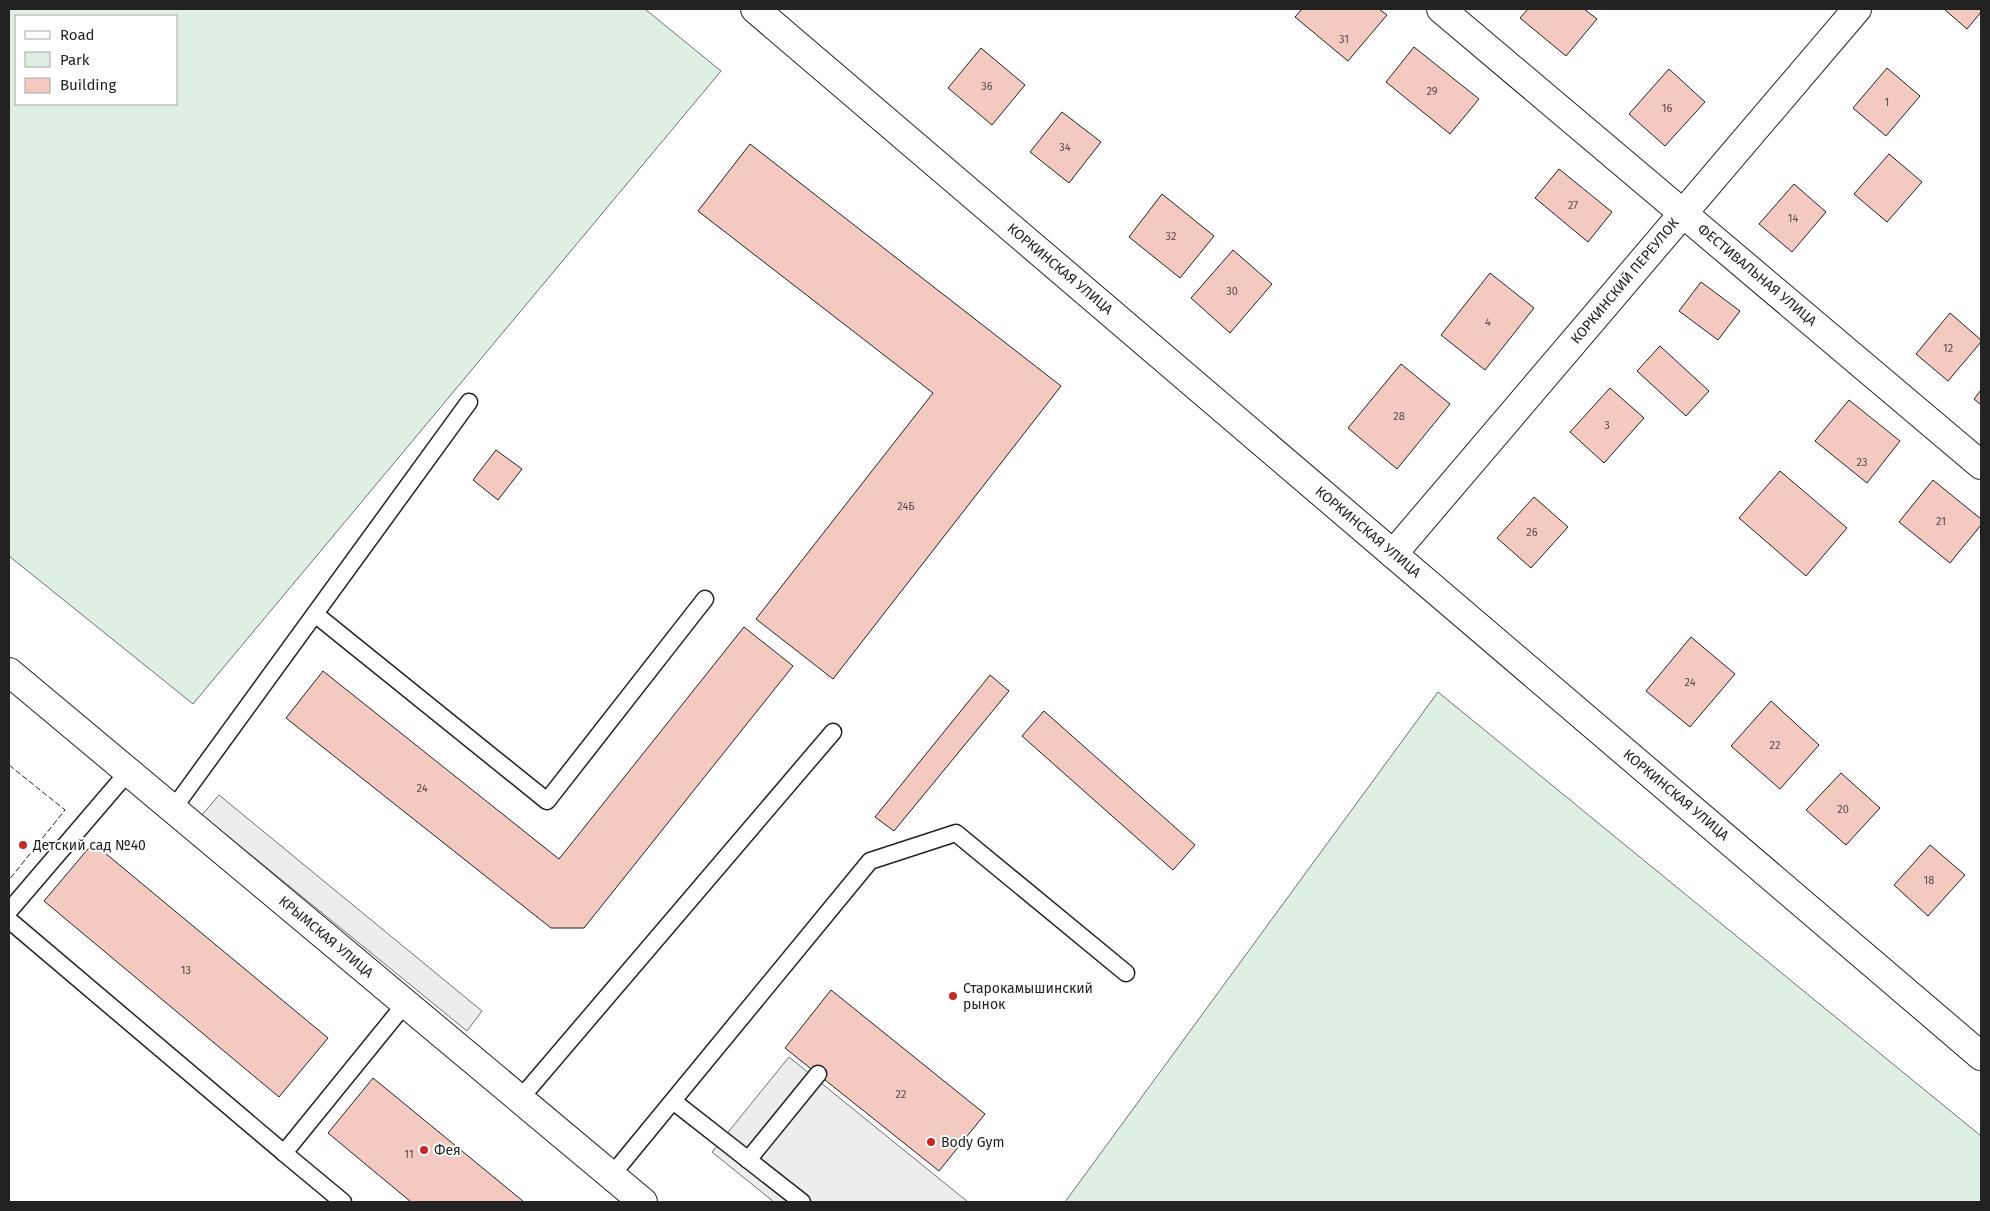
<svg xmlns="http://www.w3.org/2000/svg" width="1990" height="1211" font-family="'Fira Sans',sans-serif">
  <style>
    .green { fill: #e0efe3; stroke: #6f6f6f; fill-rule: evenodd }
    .parking { fill: #ededed; stroke: #6f6f6f }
    .building { fill: #f3c9c0; stroke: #222 }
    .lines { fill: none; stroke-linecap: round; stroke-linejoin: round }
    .lane-casing { stroke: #222; stroke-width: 19 }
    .street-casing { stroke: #222; stroke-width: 30 }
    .lane { stroke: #fff; stroke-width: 16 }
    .street { stroke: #fff; stroke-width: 28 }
    .fence { stroke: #222; stroke-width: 1; stroke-dasharray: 6 2.5; stroke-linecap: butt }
    .poi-dot { fill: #c62828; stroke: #fff; stroke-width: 2 }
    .labels { text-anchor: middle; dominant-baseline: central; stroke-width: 4; stroke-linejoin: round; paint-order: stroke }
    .number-label { font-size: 11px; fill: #564c4a }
    .street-label { font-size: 14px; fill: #222; stroke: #fff }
    .poi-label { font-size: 14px; fill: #222; stroke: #fff; text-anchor: start }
  </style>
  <rect width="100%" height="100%" fill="#fff"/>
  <g class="green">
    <path d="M9,9H645L721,71L193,704L9,556ZM16,16H176V104H16Z"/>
    <path d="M1438,692L1981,1136V1202H1065Z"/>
  </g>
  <g class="parking">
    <path d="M219,795L482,1011L467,1031L202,815Z"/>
    <path d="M789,1057L968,1202H774L712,1152Z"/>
  </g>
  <g class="building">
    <path d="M1302,9H1379L1387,15L1348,61L1295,17Z"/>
    <path d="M1528,9H1584L1597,19L1566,56L1520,18Z"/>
    <path d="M1944,9H1981V12L1967,29Z"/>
    <path d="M1414,47L1479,99L1450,134L1386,82Z"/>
    <path d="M981,48L1025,85L992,125L948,88Z"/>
    <path d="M1887,68L1920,96L1886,136L1853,108Z"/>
    <path d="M1669,69L1705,102L1665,146L1629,114Z"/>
    <path d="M1062,112L1101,142L1069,183L1030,152Z"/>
    <path d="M750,144L1061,386L833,679L756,619L933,393L698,211Z"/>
    <path d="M1889,154L1922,182L1887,222L1854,194Z"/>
    <path d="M1559,169L1612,212L1588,242L1535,198Z"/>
    <path d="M1794,184L1826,212L1792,252L1759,224Z"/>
    <path d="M1162,194L1214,236L1180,278L1129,237Z"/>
    <path d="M1233,250L1272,284L1230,333L1191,298Z"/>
    <path d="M1490,273L1534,308L1485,370L1441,335Z"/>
    <path d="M1701,282L1740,311L1718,340L1679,311Z"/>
    <path d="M1950,313L1981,340V342L1948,381L1916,354Z"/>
    <path d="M1660,346L1709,391L1686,416L1637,371Z"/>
    <path d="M1401,364L1450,404L1397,469L1348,428Z"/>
    <path d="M1610,388L1644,418L1604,463L1570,432Z"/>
    <path d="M1981,390V405L1974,399Z"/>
    <path d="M1849,400L1900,441L1867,483L1815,441Z"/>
    <path d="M496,450L522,469L498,500L473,480Z"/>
    <path d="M1780,471L1847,528L1806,576L1739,518Z"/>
    <path d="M1933,480L1981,519V525L1950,563L1899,522Z"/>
    <path d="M1534,497L1568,527L1531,568L1497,538Z"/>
    <path d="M744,627L793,666L584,928H551L286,718L323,671L559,859Z"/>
    <path d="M1691,637L1735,674L1690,727L1646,691Z"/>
    <path d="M990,675L1009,691L894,831L875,817Z"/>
    <path d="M1771,701L1819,745L1780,789L1731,746Z"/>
    <path d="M1044,711L1195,845L1173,870L1022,736Z"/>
    <path d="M1841,773L1880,808L1846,845L1806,810Z"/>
    <path d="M93,843L328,1038L279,1097L44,901Z"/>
    <path d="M1930,845L1965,875L1928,916L1894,885Z"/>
    <path d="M831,990L985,1114L939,1171L785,1048Z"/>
    <path d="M373,1078L490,1174L524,1202H411L328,1133Z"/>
  </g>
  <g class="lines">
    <defs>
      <g id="lane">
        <path d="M315,614L547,801L705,599"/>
        <path d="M173,809L469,402"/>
        <path d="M9,911L128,772"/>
        <path d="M9,920L284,1153"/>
        <path d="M519,1100L833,732"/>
        <path d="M673,1101L802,1202"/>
        <path d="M748,1160L818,1074"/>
        <path d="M611,1176L870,861L956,833L1126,973"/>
        <path d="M343,1202L284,1153L405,1004"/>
      </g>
      <g id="street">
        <path d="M755,9L1981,1056"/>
        <path d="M1441,9L1981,465"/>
        <path d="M1393,554L1857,9"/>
        <path d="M9,672L643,1202"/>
      </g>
    </defs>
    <use href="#lane" class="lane-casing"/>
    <use href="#street" class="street-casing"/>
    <use href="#lane" class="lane"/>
    <use href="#street" class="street"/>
    <path class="fence" d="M9,765L65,810L9,880"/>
  </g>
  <g class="poi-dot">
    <circle cx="23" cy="845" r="5"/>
    <circle cx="953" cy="996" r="5"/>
    <circle cx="931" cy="1142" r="5"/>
    <circle cx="424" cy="1150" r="5"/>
  </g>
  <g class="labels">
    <g class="number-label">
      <text x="1344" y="39">31</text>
      <text x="987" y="86">36</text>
      <text x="1432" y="91">29</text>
      <text x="1887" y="102">1</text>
      <text x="1667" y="108">16</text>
      <text x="1065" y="147">34</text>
      <text x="1573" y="205">27</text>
      <text x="1793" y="218">14</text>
      <text x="1171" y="236">32</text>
      <text x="1232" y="291">30</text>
      <text x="1488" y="322">4</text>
      <text x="1948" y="348">12</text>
      <text x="1399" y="416">28</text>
      <text x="1607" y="425">3</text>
      <text x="1862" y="462">23</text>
      <text x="906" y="506">24Б</text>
      <text x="1941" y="521">21</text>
      <text x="1532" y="532">26</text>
      <text x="1690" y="682">24</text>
      <text x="1775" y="745">22</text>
      <text x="422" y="788">24</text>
      <text x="1843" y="809">20</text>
      <text x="1929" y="880">18</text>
      <text x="186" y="970">13</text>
      <text x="901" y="1094">22</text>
      <text x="409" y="1154">11</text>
    </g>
    <g class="street-label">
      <text transform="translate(1060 269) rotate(40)">КОРКИНСКАЯ УЛИЦА</text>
      <text transform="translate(1757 275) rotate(40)">ФЕСТИВАЛЬНАЯ УЛИЦА</text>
      <text transform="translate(1625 281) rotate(-50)">КОРКИНСКИЙ ПЕРЕУЛОК</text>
      <text transform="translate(1368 532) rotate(40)">КОРКИНСКАЯ УЛИЦА</text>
      <text transform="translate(1676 795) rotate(40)">КОРКИНСКАЯ УЛИЦА</text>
      <text transform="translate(326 937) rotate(40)">КРЫМСКАЯ УЛИЦА</text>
    </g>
    <g class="poi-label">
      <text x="33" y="845">Детский сад №40</text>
      <text x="963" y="988">Старокамышинский<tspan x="963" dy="16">рынок</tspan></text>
      <text x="941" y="1142">Body Gym</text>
      <text x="434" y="1150">Фея</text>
    </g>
  </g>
  <rect width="1990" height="1211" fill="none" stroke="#222222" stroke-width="20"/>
  <rect x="15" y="15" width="162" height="90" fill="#ffffff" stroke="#a7a7a7"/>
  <rect x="25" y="31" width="25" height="8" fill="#ffffff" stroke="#a7a7a7"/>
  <text x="60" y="40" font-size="15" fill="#222222">Road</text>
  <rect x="25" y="52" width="25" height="15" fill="#e0efe3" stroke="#a7a7a7"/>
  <text x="60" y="65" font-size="15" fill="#222222">Park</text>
  <rect x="25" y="78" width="25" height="15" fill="#f3c9c0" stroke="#a7a7a7"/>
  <text x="60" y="90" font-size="15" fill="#222222">Building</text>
</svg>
